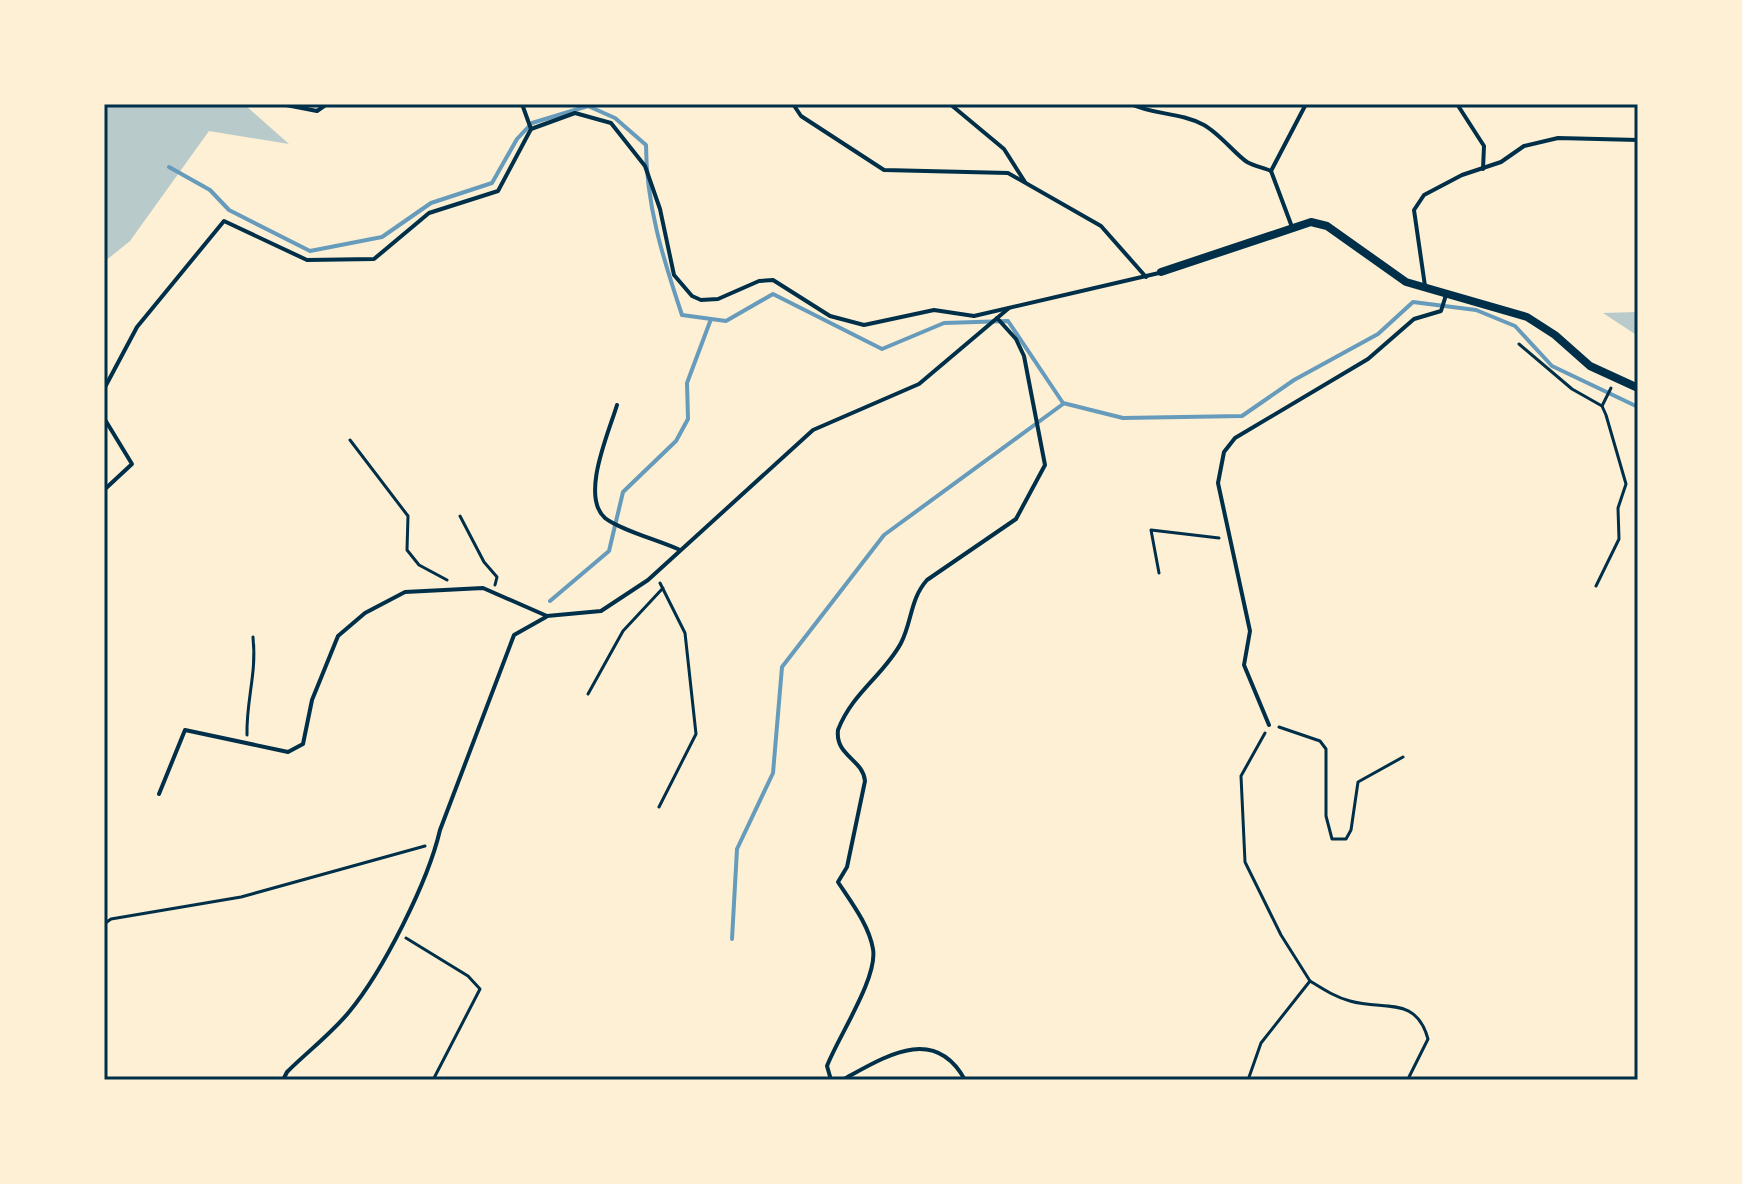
<svg xmlns="http://www.w3.org/2000/svg" width="1742" height="1184" font-family="Figtree,sans-serif">
  <style>
    .green { fill: #b9caca }
    .lines { fill: none; stroke-linecap: round; stroke-linejoin: round }
    .stream { stroke: #669bbc; stroke-width: 4 }
    .path { stroke: #003049; stroke-width: 3 }
    .service { stroke: #003049; stroke-width: 4 }
    .minor { stroke: #003049; stroke-width: 8 }
    .neatline { fill: none; stroke: #003049; stroke-width: 3 }
  </style>
  <rect width="100%" height="100%" fill="#fdf0d5"/>
  <g class="green">
    <path d="M104,104H244L289,144L209,131L130,241L104,262Z"/>
    <path d="M1638,312V336L1603,313Z"/>
  </g>
  <g class="lines">
    <g class="stream">
      <path d="M169,167L210,190L229,210L310,251L382,237L431,203L492,183L517,139L532,123L588,106L615,118L646,145C646,205 663,258 682,315L726,321L773,294L882,349L944,323L1008,321L1063,403L1123,418L1242,416L1294,380L1378,334L1413,302L1476,310L1515,326L1552,366L1638,407"/>
      <path d="M550,601L609,551L623,492L676,441L688,419L687,383L711,319"/>
      <path d="M732,939L737,849L773,773L782,667L884,535L1063,404"/>
    </g>
    <g class="path">
      <path d="M1519,344L1572,389L1602,406L1606,415L1626,484L1618,508L1619,539L1596,586"/>
      <path d="M1602,406L1611,388"/>
      <path d="M350,440L408,516L407,550L419,565L447,580"/>
      <path d="M460,516L484,562L497,577L495,585"/>
      <path d="M1159,573L1151,530L1219,538"/>
      <path d="M588,694L623,631L663,588"/>
      <path d="M1279,727L1320,741L1326,749V816L1332,839H1346L1351,830L1358,782L1403,757"/>
      <path d="M247,735C246,700 257,674 253,637"/>
      <path d="M659,807L696,734L685,633L660,583"/>
      <path d="M104,924L111,919L241,897L425,846"/>
      <path d="M406,938L468,976L480,989L433,1080"/>
      <path d="M1310,981C1323,989 1335,997 1350,1001C1384,1011 1416,995 1428,1039L1409,1077"/>
      <path d="M1248,1080L1261,1043L1310,981L1281,935L1245,862L1241,776L1265,733"/>
    </g>
    <g class="service">
      <path d="M281,104L317,111L327,104"/>
      <path d="M522,104L531,129"/>
      <path d="M793,104L801,116L884,170L1008,173L1101,226L1146,277"/>
      <path d="M950,104L1004,149L1025,182"/>
      <path d="M1131,104C1153,115 1180,112 1204,125C1220,134 1236,155 1247,162C1254,166 1264,168 1271,171"/>
      <path d="M1457,104L1484,146L1483,169"/>
      <path d="M1292,227L1271,171L1306,104"/>
      <path d="M1425,286L1414,210L1424,195L1462,175L1501,162L1524,146L1558,138L1638,140"/>
      <path d="M104,389L137,327L224,221L307,260L374,259L429,213L498,191L531,129L575,113L611,123L645,166L660,209L674,275L692,296L701,300L718,299L759,281L773,280L830,316L864,325L934,310L974,316L1159,273"/>
      <path d="M617,405C609,432 580,496 605,518C620,530 661,541 680,550"/>
      <path d="M104,418L132,464L104,490"/>
      <path d="M1269,725L1244,665L1250,631L1218,483L1224,452L1235,438L1368,359L1414,319L1441,311L1446,295"/>
      <path d="M159,794L185,730L288,752L303,744L312,700L338,636L365,613L405,592L483,588L547,616L601,611L648,580L813,430L919,384L1009,308"/>
      <path d="M283,1080L287,1072C307,1052 331,1034 349,1012C383,971 428,882 440,830L514,635L546,617"/>
      <path d="M831,1080L827,1066C838,1037 878,978 873,949C869,925 851,902 838,882L847,867L865,781C863,759 835,756 838,730C852,693 884,675 901,643C912,622 910,599 927,580L1016,519L1045,465L1024,356L1016,339L997,318"/>
      <path d="M842,1080C883,1058 934,1023 965,1080"/>
    </g>
    <path class="minor" d="M1161,272L1311,222L1327,226L1406,282L1527,317L1555,335L1590,366L1638,388"/>
  </g>
  <rect width="1742" height="1184" fill="none" stroke="#fdf0d5" stroke-width="212"/>
  <rect x="106" y="106" width="1530" height="972" class="neatline"/>
</svg>
